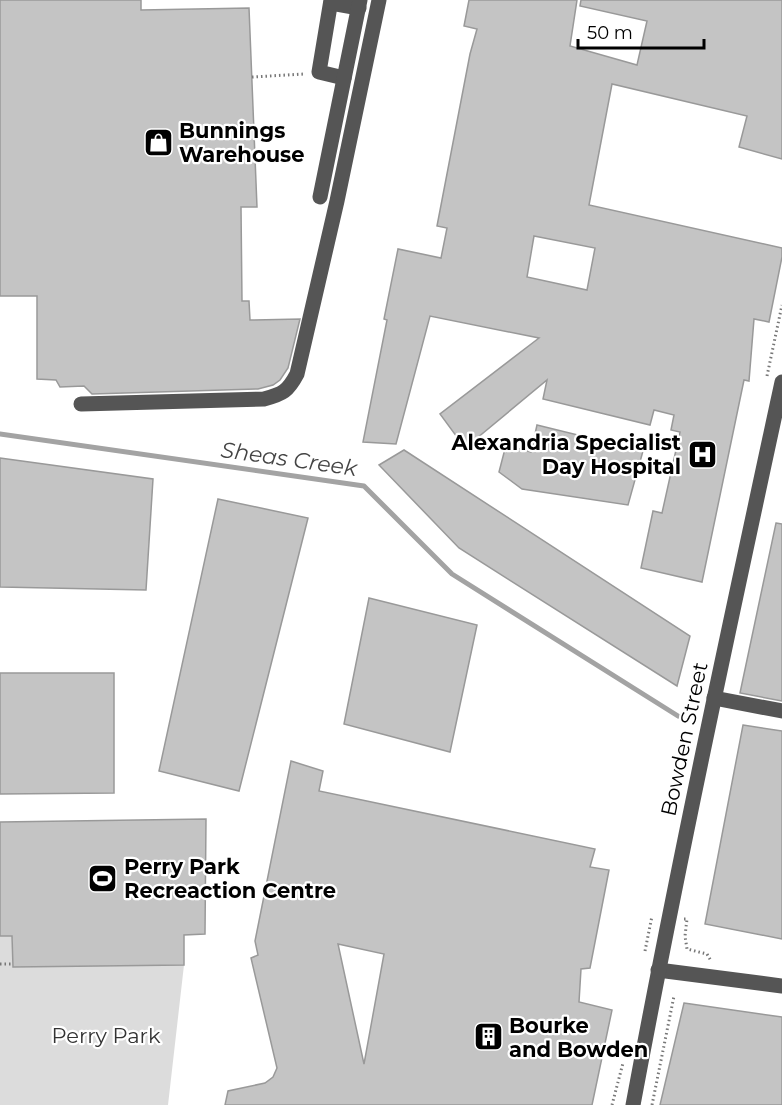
<svg xmlns="http://www.w3.org/2000/svg" width="782" height="1105" font-family="Montserrat,sans-serif">
  <style>
    .green { fill: #dcdcdc }
    .lines { fill: none; stroke-linecap: round; stroke-linejoin: round }
    .stream { stroke: #a3a3a3; stroke-width: 5 }
    .building { fill: #c4c4c4; stroke: #999; stroke-width: 1.5; fill-rule: evenodd }
    .path { stroke: #777; stroke-width: 3; stroke-dasharray: 1.5 3; stroke-linecap: butt }
    .minor { stroke: #555; stroke-width: 15 }
    .labels { text-anchor: middle; dominant-baseline: central; stroke-width: 4.5; stroke-linejoin: round; paint-order: stroke }
    .poi-label { font-size: 21px; font-weight: bold; fill: #000; stroke: #fff; text-anchor: start }
    .street-label { font-size: 21px; fill: #000; stroke: #fff }
    .park-label { font-size: 21px; fill: #333; stroke: #fff }
    .water-label { font-size: 22px; font-style: italic; fill: #444; stroke: #fff }
  </style>
  <rect width="100%" height="100%" fill="#fff"/>
  <path class="green" d="M0,936H12L13,967L184,965L168,1105H0Z"/>
  <g class="lines">
    <path class="stream" d="M0,434L364,486L452,574L678,716"/>
  </g>
  <g class="building">
    <path d="M0,0H141V10L249,8L257,207H241L242,301H249L250,320L300,319L288,368L280,380L273,385L258,389L92,394L84,386L60,387L56,380L37,379V296H0Z"/>
    <path d="M469,0H577L570,46L637,65L647,21L580,6L581,0H782V159L739,147L747,116L612,84L589,205L782,248V257L769,322L754,319L749,381L744,380L702,582L641,568L653,511L662,513L680,432L671,430L674,415L654,410L650,425L543,399L547,380L465,448L440,414L539,338L430,316L396,444L363,442L387,320L384,319L398,249L441,258L447,228L437,226L470,54L477,29L464,26ZM534,236L595,248L587,290L527,277Z"/>
    <path d="M537,425L643,451L628,505L522,489L499,472L506,445L531,452Z"/>
    <path d="M404,450L690,636L677,686L459,548L379,465Z"/>
    <path d="M0,458L153,479L146,590L0,587Z"/>
    <path d="M218,499L308,518L239,791L159,771Z"/>
    <path d="M776,523L782,524V701L740,693Z"/>
    <path d="M369,598L477,625L450,752L344,724Z"/>
    <path d="M0,673H114V793L0,794Z"/>
    <path d="M743,725L782,731V939L705,924Z"/>
    <path d="M291,761L323,771L319,791L595,849L590,867L609,870L590,968L581,969L579,1002L612,1010L592,1105H225L228,1091L265,1083L273,1077L277,1068L251,958L258,955L255,941ZM338,944L384,954L364,1064Z"/>
    <path d="M206,819L205,934L184,935V965L13,967L12,936H0V822Z"/>
    <path d="M684,1003L782,1017V1105H660Z"/>
  </g>
  <g class="lines">
    <g class="path">
      <path d="M252,77L304,74"/>
      <path d="M767,376L782,305"/>
      <path d="M684,919H687L685,936L687,949L707,954L711,961"/>
      <path d="M645,951L652,916"/>
      <path d="M0,964H13"/>
      <path d="M612,1105L623,1063"/>
      <path d="M652,1105L674,996"/>
    </g>
    <g class="minor">
      <path d="M331,0L319,72L344,78"/>
      <path d="M331,3L359,8"/>
      <path d="M320,197L360,0"/>
      <path d="M81,404L264,399C283,394 288,391 297,374L337,201L379,0"/>
      <path d="M714,698L782,711"/>
      <path d="M658,970L782,986"/>
      <path d="M633,1105C678,863 730,623 782,382"/>
    </g>
  </g>
  <defs>
    <symbol id="shop-square" viewBox="-11 -11 22 22"><rect x="-9" y="-9" width="18" height="18" rx="4" fill="#000" stroke="#fff"/><path d="M-5-2.5h2.3a2.7 3.5 0 0 1 5.4 0H5L5.5 6h-11ZM-1.5-2.5h3a1.5 2.3 0 0 0-3 0Z" fill="#fff"/></symbol>
    <symbol id="hospital-square" viewBox="-11 -11 22 22"><rect x="-9" y="-9" width="18" height="18" rx="4" fill="#000" stroke="#fff"/><path d="M-5-5h3v3.5h4V-5h3V5h-3V1.5h-4V5h-3Z" fill="#fff"/></symbol>
    <symbol id="stadium-square" viewBox="-11 -11 22 22"><rect x="-9" y="-9" width="18" height="18" rx="4" fill="#000" stroke="#fff"/><path d="M0-5a6.5 5 0 1 0 0 10a6.5 5 0 1 0 0-10ZM-3.5-1.8h7v3.6h-7Z" fill="#fff"/></symbol>
    <symbol id="building-square" viewBox="-11 -11 22 22"><rect x="-9" y="-9" width="18" height="18" rx="4" fill="#000" stroke="#fff"/><path d="M-4-6H4V6H1V3H-1V6H-4ZM-2.5-4.3h1.7v1.8h-1.7ZM.8-4.3h1.7v1.8H.8ZM-2.5-1h1.7V.8h-1.7ZM.8-1h1.7V.8H.8Z" fill="#fff"/></symbol>
  </defs>
  <g fill-rule="evenodd">
    <use href="#shop-square" x="142" y="126" width="33" height="33"/>
    <use href="#hospital-square" x="686" y="438" width="33" height="33"/>
    <use href="#stadium-square" x="86" y="862" width="33" height="33"/>
    <use href="#building-square" x="472" y="1020" width="33" height="33"/>
  </g>
  <g class="labels">
    <g class="poi-label">
      <text x="179" y="130">Bunnings<tspan x="179" dy="24">Warehouse</tspan></text>
      <text x="681" y="442" text-anchor="end">Alexandria Specialist<tspan x="681" dy="24">Day Hospital</tspan></text>
      <text x="124" y="866">Perry Park<tspan x="124" dy="24">Recreaction Centre</tspan></text>
      <text x="509" y="1025">Bourke<tspan x="509" dy="24">and Bowden</tspan></text>
    </g>
    <g class="street-label">
      <text transform="translate(684 739) rotate(-78)">Bowden Street</text>
    </g>
    <g class="park-label">
      <text x="106" y="1035">Perry Park</text>
    </g>
    <g class="water-label">
      <text transform="translate(289 459) rotate(8)">Sheas Creek</text>
    </g>
  </g>
  <path d="M578 39v9h126v-9" fill="none" stroke="#000000" stroke-width="3"/>
  <text x="587" y="39" font-size="18" fill="#000000" stroke="#ffffff" stroke-width="4.5" paint-order="stroke">50 m</text>
</svg>
